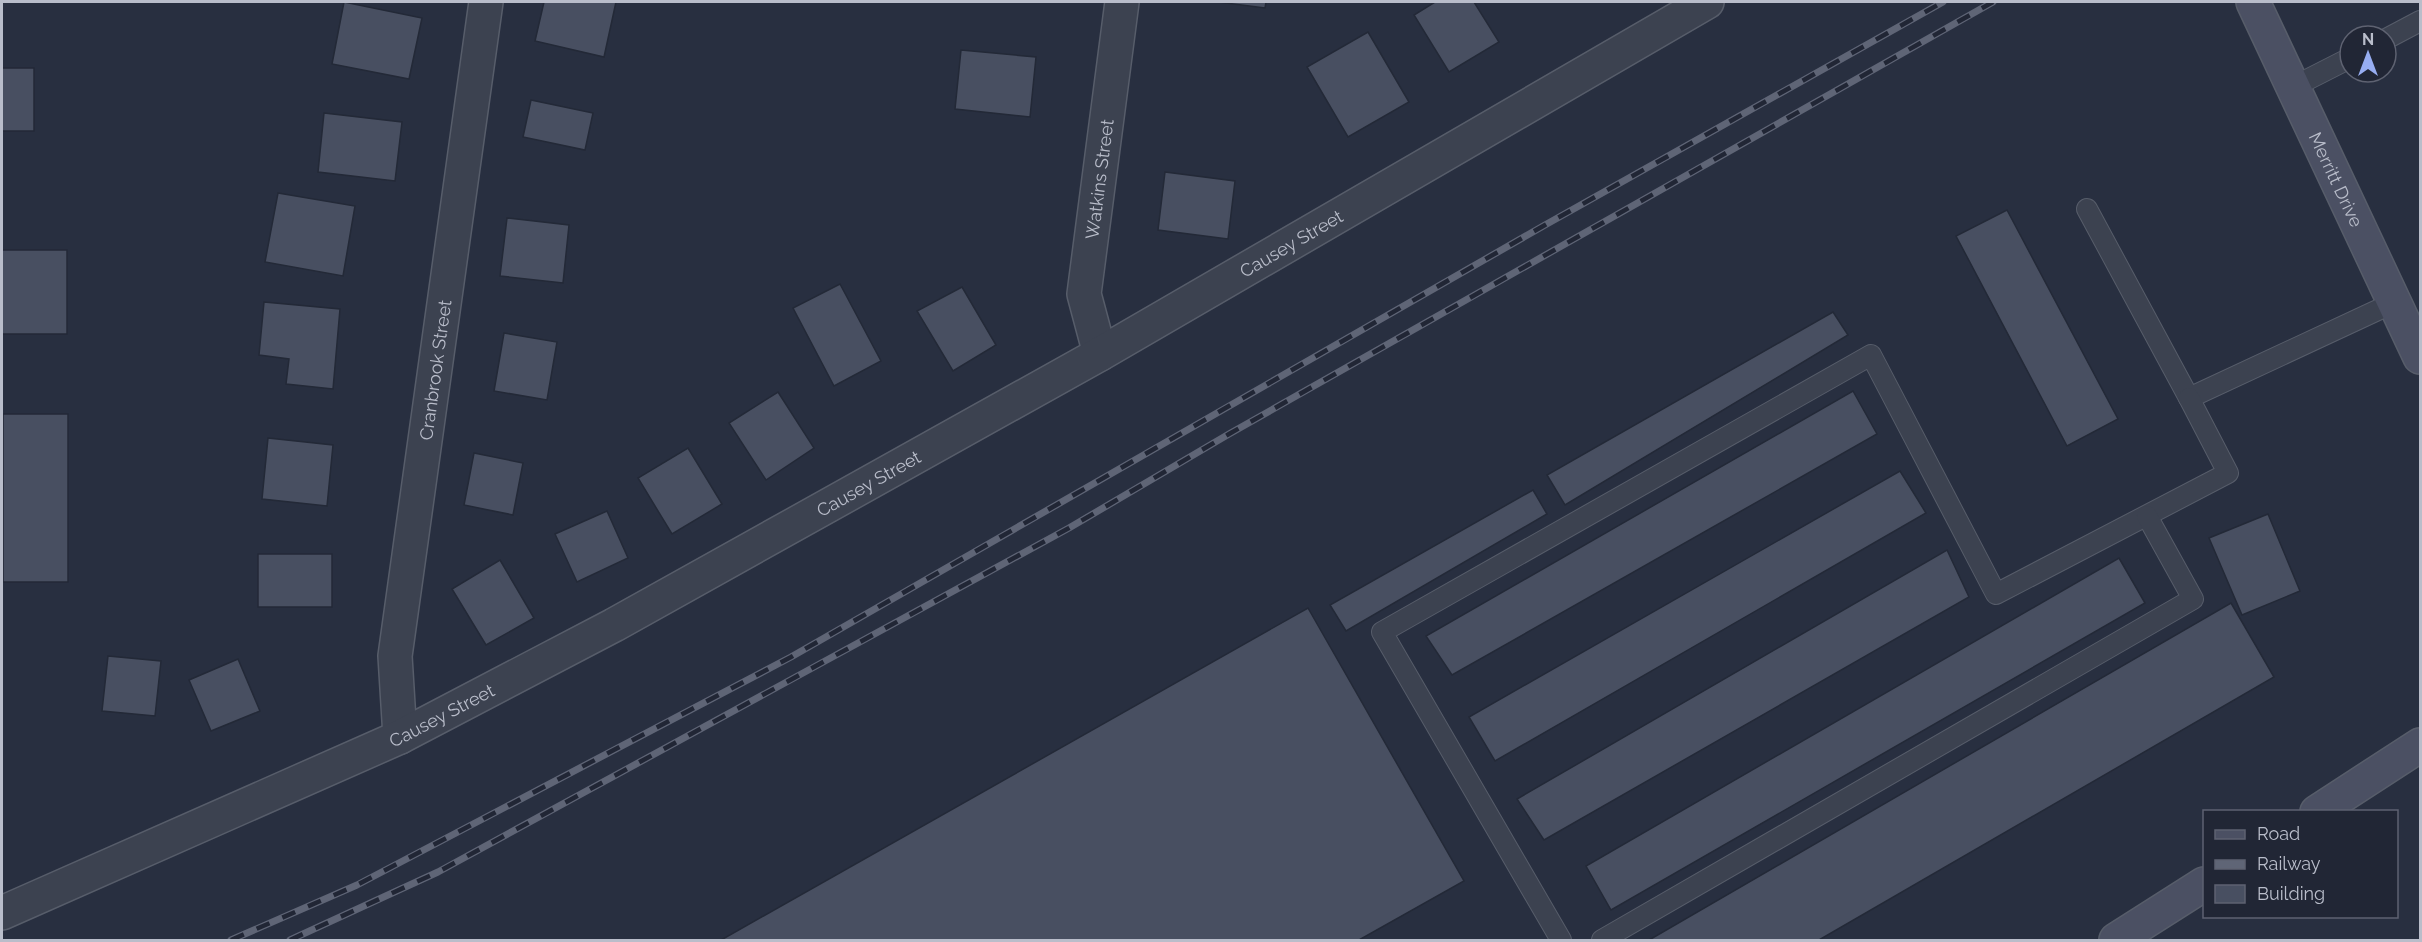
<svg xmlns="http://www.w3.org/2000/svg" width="2422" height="942" font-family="Raleway,sans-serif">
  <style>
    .building { fill: #484f61; stroke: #232937; stroke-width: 1.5 }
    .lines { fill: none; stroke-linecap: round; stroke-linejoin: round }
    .lane-casing { stroke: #575d6a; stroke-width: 22 }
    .street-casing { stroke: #575d6a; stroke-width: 36 }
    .secondary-casing { stroke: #575d6a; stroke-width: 36 }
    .lane { stroke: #3c4250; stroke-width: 20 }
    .street { stroke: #3c4250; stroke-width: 33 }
    .secondary { stroke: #4b5063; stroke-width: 33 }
    .rail-casing { stroke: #5f6576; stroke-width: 7 }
    .rail { stroke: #212635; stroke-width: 4.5; stroke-dasharray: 14; stroke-linecap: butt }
    .labels { text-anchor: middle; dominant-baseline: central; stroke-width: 6; stroke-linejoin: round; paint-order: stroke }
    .street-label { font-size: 18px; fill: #b9bdca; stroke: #212635 }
  </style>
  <rect width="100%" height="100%" fill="#282f40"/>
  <g class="building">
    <path d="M344,2L422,18L409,79L332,64Z"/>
    <path d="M544,2H616L604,57L535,41Z"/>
    <path d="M1218,2H1266L1265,8Z"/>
    <path d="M1435,2H1474L1499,42L1449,72L1414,15Z"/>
    <path d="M1368,32L1409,102L1348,137L1307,67Z"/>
    <path d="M961,50L1036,57L1030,117L955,109Z"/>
    <rect x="2" y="68" width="32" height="63"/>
    <path d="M531,100L593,113L585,150L523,137Z"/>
    <path d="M324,113L402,122L395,181L318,172Z"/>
    <path d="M1165,172L1235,181L1228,239L1158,230Z"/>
    <path d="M278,193L355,206L343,276L265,262Z"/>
    <path d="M2007,210L2118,419L2067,446L1956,236Z"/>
    <path d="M507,218L569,225L563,283L500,276Z"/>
    <rect x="2" y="250" width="65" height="84"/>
    <path d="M840,284L881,361L834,386L793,308Z"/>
    <path d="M962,287L996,345L953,371L917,311Z"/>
    <path d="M264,302L340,309L333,389L286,384L289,359L259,355Z"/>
    <path d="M1833,312L1848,335L1565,505L1547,475Z"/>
    <path d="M504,333L557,342L547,400L494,391Z"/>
    <path d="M1853,391L1877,434L1452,675L1426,636Z"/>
    <path d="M778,392L814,448L766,480L729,423Z"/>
    <rect x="3" y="414" width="65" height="168"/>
    <path d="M268,438L333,445L327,506L262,499Z"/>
    <path d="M688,448L722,504L672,534L638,478Z"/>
    <path d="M474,453L523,463L513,515L464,505Z"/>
    <path d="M1900,471L1926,513L1495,761L1469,717Z"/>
    <path d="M1533,490L1547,514L1346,631L1330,605Z"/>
    <path d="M607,511L628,558L577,582L555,534Z"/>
    <path d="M2268,514L2300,591L2242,615L2209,538Z"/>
    <path d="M1947,550L1969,597L1544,840L1517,799Z"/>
    <rect x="258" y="554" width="74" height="53"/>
    <path d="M2119,558L2145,603L1611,910L1586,866Z"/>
    <path d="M500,560L534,618L486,645L452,589Z"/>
    <path d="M2231,603L2274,677L1819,940H1649Z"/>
    <path d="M1308,608L1464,881L1359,940H721Z"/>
    <path d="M108,656L161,661L155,716L102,711Z"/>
    <path d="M238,659L260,711L211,731L189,680Z"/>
  </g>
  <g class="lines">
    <defs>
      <g id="lane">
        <path d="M2386,39L2420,21"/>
        <path d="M2293,87L2350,58"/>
        <path d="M2087,209L2189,398L2395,302"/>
        <path d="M1561,940L1382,632L1871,355L1996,594L2228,473L2189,398"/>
        <path d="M1602,940L2193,599L2147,516"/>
      </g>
      <g id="street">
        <path id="s1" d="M1100,354L1084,294L1122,2"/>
        <path id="s2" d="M400,737L395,656L486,2"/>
        <path id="s3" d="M2,913L400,737L614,625L1100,354L1707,2"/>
      </g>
      <g id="secondary">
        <path id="s4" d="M2253,2L2420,357"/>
        <path d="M2317,812L2420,745"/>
        <path d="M2116,940L2204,884"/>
      </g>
    </defs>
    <use href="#lane" class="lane-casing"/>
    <use href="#street" class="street-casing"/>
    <use href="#secondary" class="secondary-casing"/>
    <use href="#lane" class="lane"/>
    <use href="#street" class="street"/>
    <use href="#secondary" class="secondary"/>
    <defs>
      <g id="rail">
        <path d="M231,940L357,885L791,657L1545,225L1943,2"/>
        <path d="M290,940L438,872L1069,528L1229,434L1993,2"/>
      </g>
    </defs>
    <use href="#rail" class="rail-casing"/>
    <use href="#rail" class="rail"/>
  </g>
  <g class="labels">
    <g class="street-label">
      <text stroke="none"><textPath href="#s1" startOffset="178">Watkins Street</textPath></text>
      <text stroke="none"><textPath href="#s4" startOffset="196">Merritt Drive</textPath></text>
      <text stroke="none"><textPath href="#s3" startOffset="1454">Causey Street</textPath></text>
      <text stroke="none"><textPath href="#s2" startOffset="370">Cranbrook Street</textPath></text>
      <text stroke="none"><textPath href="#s3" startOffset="968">Causey Street</textPath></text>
      <text stroke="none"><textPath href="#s3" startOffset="482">Causey Street</textPath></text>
    </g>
  </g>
  <rect width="2422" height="942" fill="none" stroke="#b9bdca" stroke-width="6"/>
  <rect x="2203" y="810" width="195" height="108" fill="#212635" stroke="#5e6271" stroke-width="1.5"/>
  <rect x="2215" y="830" width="30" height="9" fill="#4b5063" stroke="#5e6271" stroke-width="1.5"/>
  <text x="2257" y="840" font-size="18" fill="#b9bdca">Road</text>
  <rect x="2215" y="860" width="30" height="9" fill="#5f6576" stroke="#5e6271" stroke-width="1.5"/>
  <text x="2257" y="870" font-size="18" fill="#b9bdca">Railway</text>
  <rect x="2215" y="885" width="30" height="18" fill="#484f61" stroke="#5e6271" stroke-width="1.5"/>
  <text x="2257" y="900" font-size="18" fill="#b9bdca">Building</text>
  <g transform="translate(2368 54)"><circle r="28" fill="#212635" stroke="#5e6271" stroke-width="1.5"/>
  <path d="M0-4.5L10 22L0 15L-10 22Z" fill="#97adf1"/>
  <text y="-9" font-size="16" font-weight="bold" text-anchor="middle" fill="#b9bdca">N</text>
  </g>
</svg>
